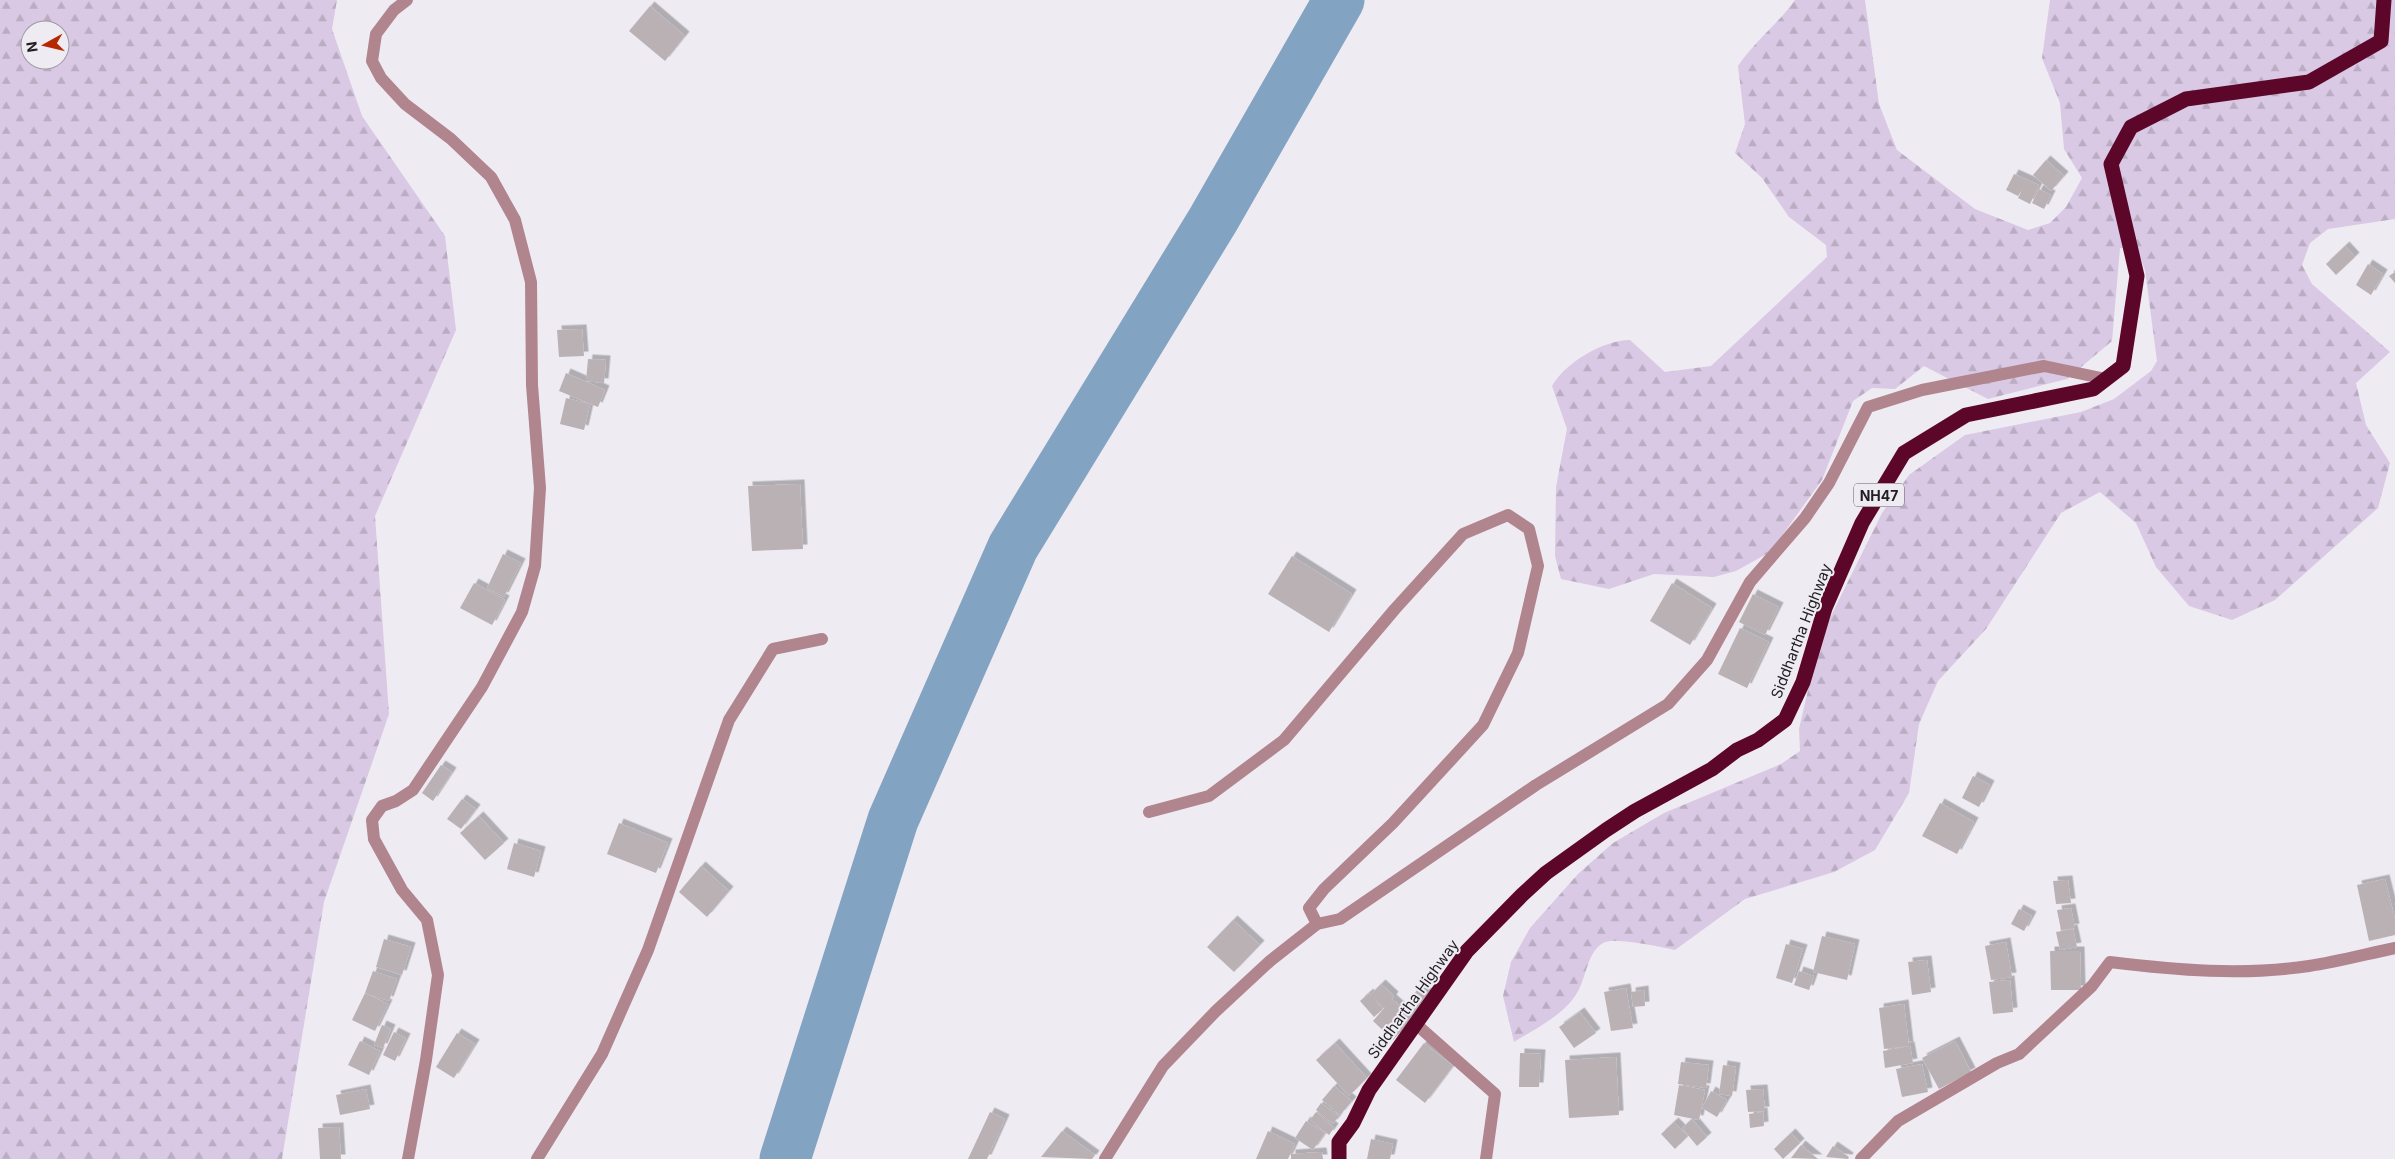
<svg xmlns="http://www.w3.org/2000/svg" width="2395" height="1159" font-family="Inter,sans-serif">
  <style>
    .forest { fill: url(#forest-firs); fill-rule: evenodd }
    .lines { fill: none; stroke-linecap: round; stroke-linejoin: round }
    .river { stroke: #83a3c2; stroke-width: 51 }
    .building { fill: #bab1b5; filter: url(#shadow) }
    .street { stroke: #b0858e; stroke-width: 12 }
    .highway { stroke: #5c0729; stroke-width: 15 }
    .labels { text-anchor: middle; dominant-baseline: central; stroke-width: 4; stroke-linejoin: round; paint-order: stroke }
    .shield { fill: #efebf3; stroke: #5f5c61; stroke-width: 1 }
    .shield-label { font-size: 14px; font-weight: bold; fill: #211f22 }
    .street-label { font-size: 15px; fill: #211f22; stroke: #efebf3 }
  </style>
  <defs>
    <pattern id="forest-firs" width="22" height="20" patternUnits="userSpaceOnUse" patternTransform="scale(1.25)"><rect width="22" height="20" fill="#d9c9e4"/><path d="M5 1l3.5 6h-7zM16 11l3.5 6h-7z" fill="#baacc3"/></pattern>
    <filter id="shadow"><feDropShadow dx="4.5" dy="-4.5" stdDeviation="0" flood-color="#0004"/></filter>
  </defs>
  <rect width="100%" height="100%" fill="#efebf3"/>
  <g class="forest">
    <path d="M0,0H337L332,29L362,116L445,236L456,330L375,516L389,714L324,902L282,1159H0ZM30,30H60V60H30Z"/>
    <path d="M1795,0H1865L1879,104L1897,150L1975,209L2028,230L2050,223L2066,207L2082,178L2064,149L2060,103L2042,58L2050,0H2395V219L2328,229L2310,243L2302,265L2312,284L2390,352L2356,383L2366,425L2390,463L2378,508L2275,600L2232,620L2189,606L2156,567L2136,523L2100,492L2061,513L1986,629L1938,681L1919,724L1909,793L1875,850L1834,872L1745,899L1675,950C1660,947 1614,937 1603,943C1587,952 1586,979 1577,993C1563,1016 1536,1028 1514,1042L1503,996L1511,962L1530,928L1578,874L1613,843L1664,813L1781,764L1800,751L1799,729L1820,638L1882,513L1909,475L1965,435L2081,412L2114,399L2151,371L2157,361L2145,270L2137,249L2120,248L2112,341L2067,379L1988,399L1924,366L1895,389L1872,388L1853,401L1822,480L1770,552L1736,571L1714,577L1654,574L1609,589L1561,579L1555,556L1556,487L1567,429L1552,386C1565,363 1603,340 1630,340L1665,372L1711,366L1827,257L1826,245L1789,217L1762,178L1735,153L1745,124L1738,66C1755,41 1778,24 1795,0Z"/>
  </g>
  <g class="lines">
    <path class="river" d="M785,1159L893,820L1013,547L1213,220L1339,0"/>
  </g>
  <g class="building">
    <path d="M650,6L685,36L665,61L629,31Z"/>
    <path d="M2046,160L2064,176L2051,191L2033,175Z"/>
    <path d="M2014,174L2039,185L2030,204L2018,198L2022,190L2018,196L2006,190Z"/>
    <path d="M2039,189L2051,195L2044,209L2032,203Z"/>
    <path d="M2345,246L2355,257L2336,275L2326,264Z"/>
    <path d="M2368,264L2383,274L2371,295L2356,285Z"/>
    <path d="M2395,272V283L2389,276Z"/>
    <path d="M582,329L584,356L559,357L557,330Z"/>
    <path d="M588,359L606,360L604,383L586,381Z"/>
    <path d="M566,373L605,390L598,407L559,391Z"/>
    <path d="M566,398L590,404L584,430L560,424Z"/>
    <path d="M800,484L803,549L752,551L748,486Z"/>
    <path d="M503,554L521,563L504,597L487,588Z"/>
    <path d="M1292,556L1352,594L1329,632L1268,594Z"/>
    <path d="M474,583L505,600L492,625L460,608Z"/>
    <path d="M1672,583L1712,608L1690,645L1650,621Z"/>
    <path d="M1753,594L1779,607L1765,635L1739,622Z"/>
    <path d="M1740,628L1769,642L1747,688L1718,674Z"/>
    <path d="M441,765L452,772L433,801L422,793Z"/>
    <path d="M1973,776L1990,785L1979,807L1962,798Z"/>
    <path d="M462,799L476,809L461,829L447,819Z"/>
    <path d="M1940,803L1974,822L1957,854L1922,836Z"/>
    <path d="M479,816L504,843L485,860L460,833Z"/>
    <path d="M619,823L668,843L656,873L607,854Z"/>
    <path d="M514,843L541,851L534,877L507,869Z"/>
    <path d="M701,866L729,891L707,917L679,892Z"/>
    <path d="M2385,879L2395,919V935L2369,941L2357,885Z"/>
    <path d="M2068,880L2071,903L2056,904L2053,881Z"/>
    <path d="M2071,908L2075,928L2061,930L2057,910Z"/>
    <path d="M2019,909L2032,916L2024,931L2011,924Z"/>
    <path d="M1233,920L1260,945L1234,972L1207,947Z"/>
    <path d="M2073,929L2077,947L2060,950L2056,932Z"/>
    <path d="M1822,936L1855,944L1847,980L1813,972Z"/>
    <path d="M384,939L411,947L402,975L376,967Z"/>
    <path d="M2006,942L2012,977L1991,980L1985,946Z"/>
    <path d="M1786,944L1803,949L1792,983L1776,978Z"/>
    <path d="M2050,951H2080L2081,990H2051Z"/>
    <path d="M1927,960L1931,992L1912,995L1908,962Z"/>
    <path d="M373,971L397,979L389,1001L365,993Z"/>
    <path d="M1799,971L1814,976L1809,990L1794,985Z"/>
    <path d="M2010,980L2013,1012L1993,1014L1989,982Z"/>
    <path d="M1381,984L1394,996L1392,999L1413,1018L1393,1040L1373,1021L1386,1006L1384,1008L1373,998L1383,1009L1374,1017L1360,1001L1369,993L1370,995Z"/>
    <path d="M1419,987L1433,997L1419,1018L1405,1008Z"/>
    <path d="M1626,988L1633,1028L1611,1031L1604,992Z"/>
    <path d="M1644,990L1645,1006L1633,1007L1631,992Z"/>
    <path d="M365,993L388,1004L375,1031L352,1020Z"/>
    <path d="M1904,1004L1909,1046L1884,1049L1879,1008Z"/>
    <path d="M1580,1012L1596,1033L1574,1048L1559,1027Z"/>
    <path d="M382,1025L391,1029L383,1048L374,1045Z"/>
    <path d="M394,1032L406,1038L395,1061L383,1055Z"/>
    <path d="M457,1033L475,1044L454,1078L436,1067Z"/>
    <path d="M360,1041L380,1051L369,1075L348,1065Z"/>
    <path d="M1955,1041L1971,1072L1939,1089L1922,1058Z"/>
    <path d="M1335,1043L1367,1078L1349,1096L1316,1060Z"/>
    <path d="M1424,1043L1453,1066L1425,1103L1396,1080Z"/>
    <path d="M1910,1046L1913,1063L1885,1068L1883,1051Z"/>
    <path d="M1520,1053L1541,1054L1539,1087H1519Z"/>
    <path d="M1616,1057L1619,1115L1569,1118L1565,1060Z"/>
    <path d="M1681,1062L1709,1065L1706,1088L1678,1084Z"/>
    <path d="M1922,1064L1928,1092L1902,1097L1896,1069Z"/>
    <path d="M1723,1065L1736,1067L1732,1096L1719,1094Z"/>
    <path d="M1679,1085L1705,1090L1699,1120L1674,1115Z"/>
    <path d="M1334,1086L1352,1101L1340,1115L1322,1100Z"/>
    <path d="M366,1089L370,1109L340,1115L336,1095Z"/>
    <path d="M1763,1089L1765,1111L1748,1112L1746,1090Z"/>
    <path d="M1711,1091L1727,1100L1717,1117L1702,1108Z"/>
    <path d="M1321,1103L1339,1116L1333,1124L1316,1110Z"/>
    <path d="M990,1112L1005,1119L987,1159H968Z"/>
    <path d="M1316,1112L1334,1128L1329,1135L1310,1120Z"/>
    <path d="M1763,1112L1764,1126L1750,1128L1749,1114Z"/>
    <path d="M1692,1119L1707,1137L1697,1146L1682,1128Z"/>
    <path d="M1306,1121L1325,1133L1313,1150L1295,1138Z"/>
    <path d="M1674,1122L1688,1136L1675,1149L1661,1134Z"/>
    <path d="M339,1127L341,1159H320L318,1128Z"/>
    <path d="M1062,1131L1095,1155L1092,1159L1041,1157Z"/>
    <path d="M1268,1131L1295,1144L1288,1159H1256Z"/>
    <path d="M1791,1133L1800,1143L1783,1159L1774,1149Z"/>
    <path d="M1371,1139L1393,1144L1390,1159H1367Z"/>
    <path d="M1801,1145L1818,1159L1791,1158Z"/>
    <path d="M1833,1146L1849,1157L1848,1159L1826,1157Z"/>
    <path d="M1322,1152L1323,1159H1291V1154Z"/>
  </g>
  <g class="lines">
    <g class="street">
      <path d="M407,0L394,10L376,34L372,61L381,78L405,104L451,139L491,177L515,220L531,282L532,385L540,488L535,566L522,612L482,687L413,790L396,801L382,806L372,820L374,839L402,890L427,920L438,975L426,1060L408,1159"/>
      <path d="M1149,812L1209,796L1284,740L1395,609L1463,534L1508,515L1529,529L1538,566L1518,653L1483,725L1393,823L1324,889L1309,908L1317,924L1340,919L1536,785L1668,704L1707,660L1750,582L1805,518L1829,483L1868,407L1922,390L2044,366L2106,379"/>
      <path d="M1417,1025L1495,1094L1486,1159"/>
      <path d="M537,1159L602,1054L648,950L729,720L773,649L822,639"/>
      <path d="M1105,1159L1163,1066L1216,1011L1270,961L1317,924"/>
      <path d="M1861,1159L1898,1121L1997,1063L2019,1054L2092,986L2110,962C2175,970 2243,976 2309,966C2337,962 2366,954 2395,948"/>
    </g>
    <path class="highway" d="M1339,1159V1142L1353,1123L1369,1090L1467,951L1522,895L1546,873L1606,830L1635,811L1712,769L1737,750L1758,740L1785,720L1803,682L1825,608L1862,523L1904,453L1966,415L2093,389L2123,366L2137,276L2111,164L2131,127L2186,99L2309,82L2381,41L2384,0"/>
  </g>
  <g class="labels">
    <rect class="shield" x="1854" y="483.5" width="50" height="23" rx="4"/>
    <g class="shield-label">
      <text x="1879" y="495">NH47</text>
    </g>
    <g class="street-label">
      <text transform="translate(1801 631) rotate(-69)">Siddhartha Highway</text>
      <text transform="translate(1413 999) rotate(-54)">Siddhartha Highway</text>
    </g>
  </g>
  <g transform="translate(45 45) rotate(262)"><circle r="24" fill="#efebf3" stroke="#9d999f"/>
  <path d="M0-4L9 19L0 12L-9 19Z" fill="#b42900"/>
  <text y="-8" font-size="14" font-weight="bold" text-anchor="middle" fill="#211f22">N</text>
  </g>
</svg>
